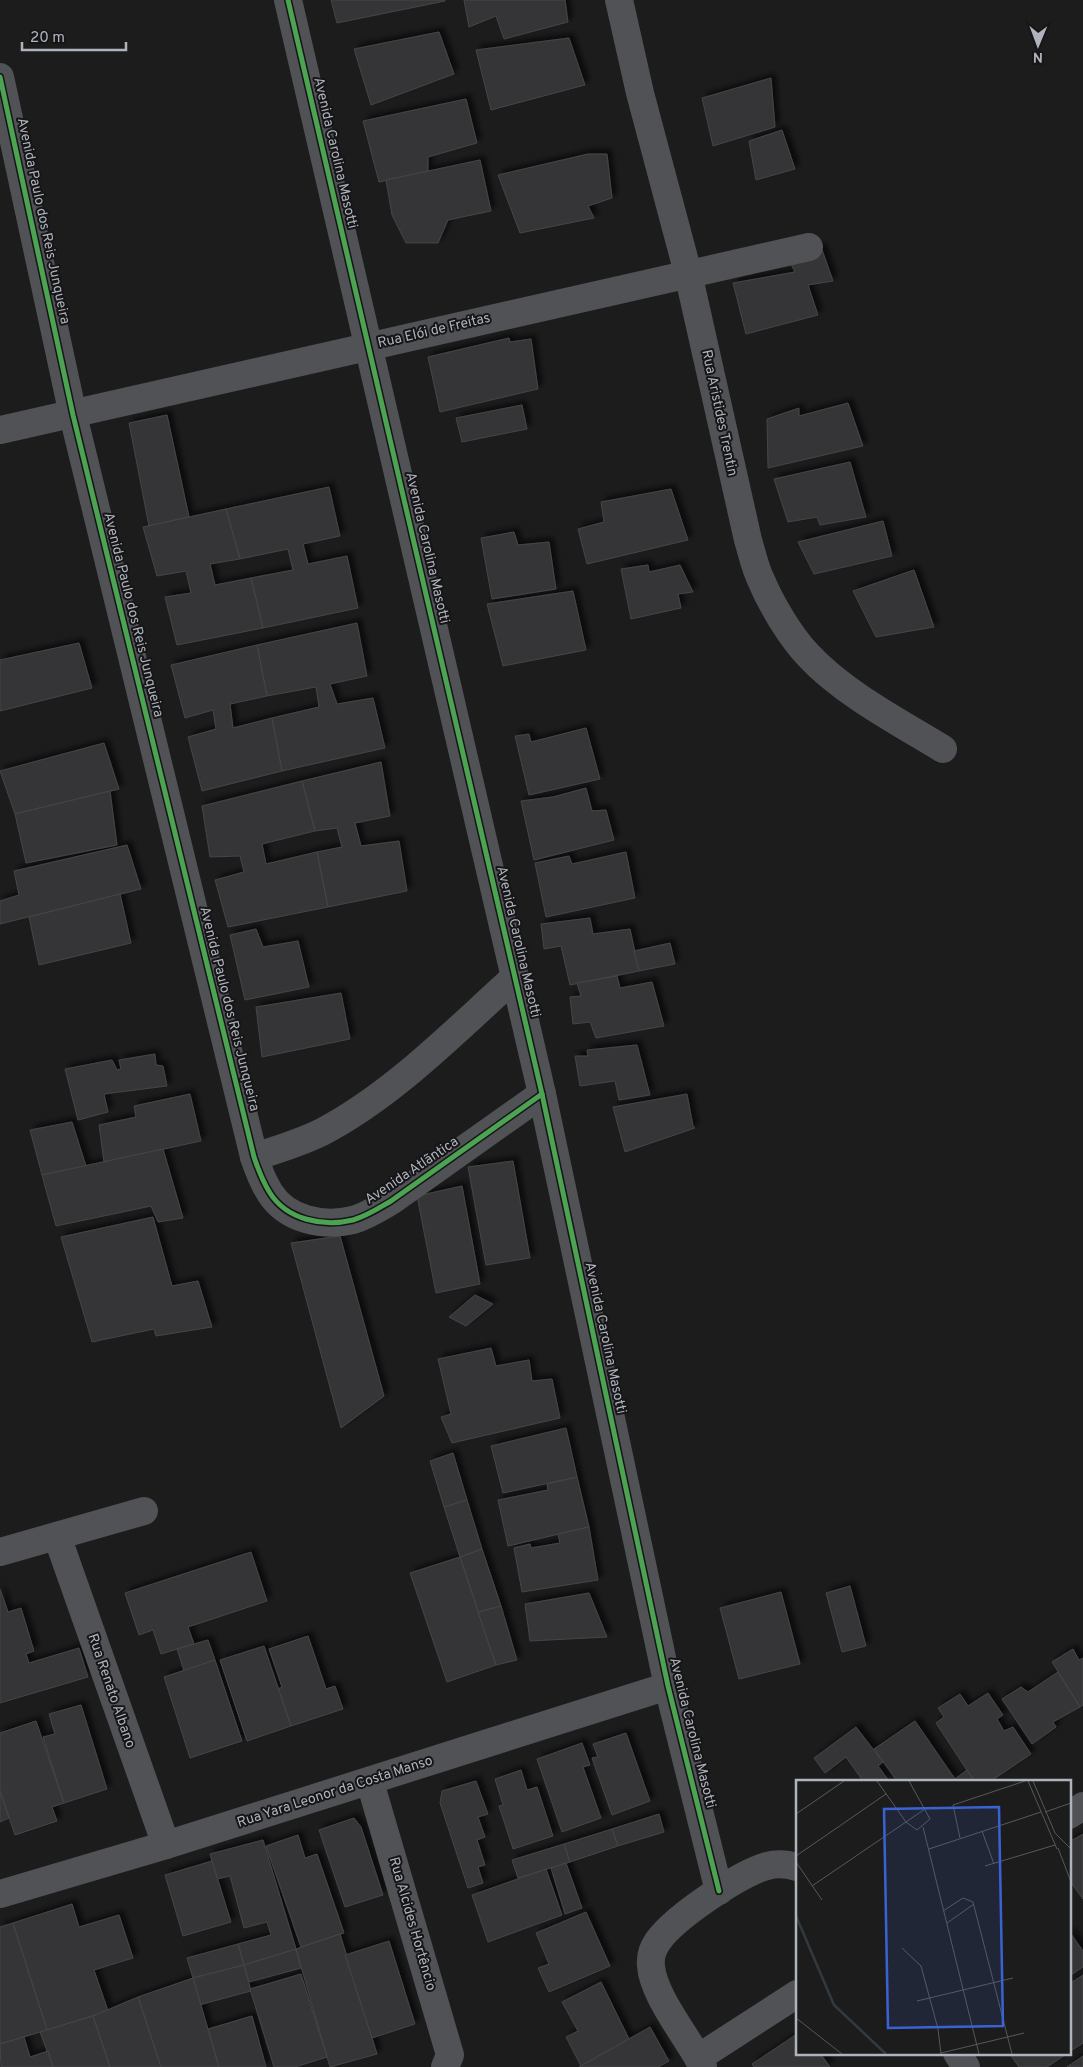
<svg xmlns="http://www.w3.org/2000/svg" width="1083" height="2067" font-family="Overpass,sans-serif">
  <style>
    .building { fill: #363637; stroke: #454548; filter: url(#shadow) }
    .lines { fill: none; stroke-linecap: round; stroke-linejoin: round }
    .street { stroke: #515255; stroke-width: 28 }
    .cycleway-casing { stroke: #161618; stroke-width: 8 }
    .cycleway { stroke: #4ca352; stroke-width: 5 }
    .labels { text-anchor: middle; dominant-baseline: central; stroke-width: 4; stroke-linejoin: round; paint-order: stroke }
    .street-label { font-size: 14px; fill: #afb3bb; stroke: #161618 }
    .inset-river { fill: none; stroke: #323a3f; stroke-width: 2.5 }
    .inset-road { fill: none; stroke: #57585c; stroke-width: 1 }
    .view { fill: #3a62d2; fill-opacity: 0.15; stroke: #3a62d2; stroke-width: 2.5 }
    .inset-edge { fill: none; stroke: #afb3bb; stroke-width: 2.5 }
  </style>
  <defs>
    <filter id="shadow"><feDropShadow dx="4.5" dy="-4.5" stdDeviation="2.5" flood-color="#0009"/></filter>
  </defs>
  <rect width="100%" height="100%" fill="#1c1c1c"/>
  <g class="building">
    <path d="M331,0H445V1L337,23Z"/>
    <path d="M464,0H565L568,22L504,39L496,16L469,27Z"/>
    <path d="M439,32L454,74L371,105L354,49Z"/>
    <path d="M569,38L585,85L491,110L476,50Z"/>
    <path d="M771,78L775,127L713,146L702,98Z"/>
    <path d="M466,99L477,143L428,157V172L379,182L363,121Z"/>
    <path d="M782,130L795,169L756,180L749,141Z"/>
    <path d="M588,154H607L612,198L588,206L594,218L520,233L498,175Z"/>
    <path d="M480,160L491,211L448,220L438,243H406L392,215L386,180Z"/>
    <path d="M821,247L833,281L808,285L818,315L746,334L733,283L795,272L788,258Z"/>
    <path d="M509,338L510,342L531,339L538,389L440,412L428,357Z"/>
    <path d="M848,403L863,446L768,468L767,419L799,408V416Z"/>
    <path d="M522,405L527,429L462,442L456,418Z"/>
    <path d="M167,415L189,517L149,526L129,423Z"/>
    <path d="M850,462L866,517L820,525L817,517L788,522L774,479Z"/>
    <path d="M329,487L340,536L303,544L308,564L347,556L358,608L263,628L251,578L293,570L288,549L240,559L226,509Z"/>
    <path d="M671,489L688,540L587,564L578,529L604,522L601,502Z"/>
    <path d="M226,509L240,559L210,564L215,585L251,578L263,628L177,645L165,597L191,593L186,571L157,576L143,527Z"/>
    <path d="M883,521L892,556L814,574L798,542Z"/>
    <path d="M514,532L518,545L549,542L556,589L492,599L481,538Z"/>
    <path d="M648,565L649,572L680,565L693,592L678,594L681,608L631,619L621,569Z"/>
    <path d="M914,570L934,627L876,637L853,591Z"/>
    <path d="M573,591L586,650L503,666L487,604Z"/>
    <path d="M357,623L367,676L330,684L337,704L373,698L385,748L282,771L272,718L319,707L316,687L267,696L257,645Z"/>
    <path d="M79,643L92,688L0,711V660Z"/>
    <path d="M257,645L267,696L230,704L233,728L272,718L282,771L202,791L188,737L216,729L213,710L185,718L171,665Z"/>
    <path d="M586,728L600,779L529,795L515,736L529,734L531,742Z"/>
    <path d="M104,743L119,789L15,814L0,771Z"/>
    <path d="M381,762L390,816L355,823L361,846L399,841L407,891L328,907L317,852L342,847L337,828L315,831L302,781Z"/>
    <path d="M302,781L315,831L262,844L266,864L317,852L328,907L228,927L215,880L244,872L240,856L210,857L202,806Z"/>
    <path d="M586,788L592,811L606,810L614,840L534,860L521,801L553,797Z"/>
    <path d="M110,791L117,845L26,863L15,814Z"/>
    <path d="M127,845L141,889L0,924V901L19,895L14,871Z"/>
    <path d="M626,852L635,898L546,917L535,863L569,856L572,864Z"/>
    <path d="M120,894L131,943L39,965L29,917Z"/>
    <path d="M590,918L593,934L630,929L639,971L570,985L561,946L544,949L541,924Z"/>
    <path d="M256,929L263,947L298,941L309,987L245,1000L230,935Z"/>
    <path d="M670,943L675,964L639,971L634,951Z"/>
    <path d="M617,976L620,988L652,982L664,1026L596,1038L590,1022L573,1024L570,997L581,996L577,983Z"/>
    <path d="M341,993L350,1039L262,1057L256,1007Z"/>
    <path d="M637,1045L650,1095L619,1100L615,1081L580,1086L575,1056H588L587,1050Z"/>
    <path d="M155,1054L156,1065L163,1066L167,1086L104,1094L108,1112L78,1120L65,1069L112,1060L117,1070L121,1069L119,1060Z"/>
    <path d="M190,1094L201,1141L104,1162L99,1125L136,1117L134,1106Z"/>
    <path d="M687,1094L693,1126L695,1128L625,1152L613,1107Z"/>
    <path d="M72,1122L86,1166L42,1175L30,1130Z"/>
    <path d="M163,1149L183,1218L158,1222L151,1206L56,1226L42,1175Z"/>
    <path d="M513,1161L530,1258L486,1265L468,1167Z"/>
    <path d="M462,1186L480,1284L436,1293L417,1196Z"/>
    <path d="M153,1217L172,1286L198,1281L212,1327L156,1336L154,1329L92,1342L61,1237Z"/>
    <path d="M340,1236L384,1396L341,1428L291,1243Z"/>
    <path d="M475,1295L493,1304L466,1326L449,1317Z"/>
    <path d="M491,1348L496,1366L529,1360L532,1381L552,1379L560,1418L452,1443L441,1417L451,1414L438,1359Z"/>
    <path d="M566,1428L577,1477L503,1493L491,1446Z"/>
    <path d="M453,1453L467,1500L444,1507L430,1461Z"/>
    <path d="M577,1477L589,1527L508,1546L498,1500L548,1490L547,1484Z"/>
    <path d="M467,1500L482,1549L460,1557L444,1507Z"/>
    <path d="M589,1527L598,1580L522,1592L514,1548L530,1544L531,1548L560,1543L558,1534Z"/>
    <path d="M482,1549L501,1606L478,1612L460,1557Z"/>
    <path d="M251,1552L267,1601L188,1627L194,1644L161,1654L153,1630L139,1635L125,1593Z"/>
    <path d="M460,1557L496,1665L447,1682L410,1573Z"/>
    <path d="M850,1586L866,1646L842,1652L826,1593Z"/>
    <path d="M0,1589L8,1612L21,1608L34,1651L26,1654L29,1663L79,1648L88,1677L0,1703Z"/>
    <path d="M781,1592L800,1664L739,1679L720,1608Z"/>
    <path d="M589,1593L607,1637L530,1641L525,1604Z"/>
    <path d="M501,1606L517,1660L496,1665L478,1612Z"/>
    <path d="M308,1636L326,1689L335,1686L343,1709L291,1726L278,1689L282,1687L269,1649Z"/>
    <path d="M208,1640L215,1660L184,1671L177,1649Z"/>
    <path d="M264,1646L291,1726L247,1741L220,1660Z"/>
    <path d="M1073,1649L1079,1660L1083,1658V1705L1080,1707L1052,1662Z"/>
    <path d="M215,1660L242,1741L190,1758L164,1677Z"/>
    <path d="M1058,1672L1080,1707L1053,1722L1056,1727L1032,1744L1002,1699L1021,1687L1028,1692Z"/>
    <path d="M988,1693L1003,1715L997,1719L1004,1731L1013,1727L1031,1754L991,1781H974L936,1723L944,1717L938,1708L960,1694L968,1706Z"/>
    <path d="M81,1705L107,1789L64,1803L43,1737L55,1734L49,1714Z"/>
    <path d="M36,1721L64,1803L52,1807L57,1821L15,1835L0,1791V1733Z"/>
    <path d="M915,1721L955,1779L967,1770L974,1781H897L874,1749Z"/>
    <path d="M856,1727L883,1762L878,1766L889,1781H863L846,1757L825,1773L814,1758Z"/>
    <path d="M626,1733L650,1801L612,1815L592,1758L598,1757L593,1744Z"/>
    <path d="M582,1743L590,1765L583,1767L601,1818L562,1832L537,1759Z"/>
    <path d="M521,1770L527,1790L537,1787L553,1836L513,1849L499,1806L503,1805L495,1779Z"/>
    <path d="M476,1781L488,1814L478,1817L485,1837L477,1840L485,1865L478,1867L483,1883L468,1888L440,1803L442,1791Z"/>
    <path d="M0,1791L9,1818L0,1822Z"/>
    <path d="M659,1814L664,1832L618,1846L612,1829Z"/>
    <path d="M354,1818L361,1827L383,1895L345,1907L319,1830Z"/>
    <path d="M612,1829L618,1846L570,1862L564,1844Z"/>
    <path d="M1083,1834V1899L1069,1880V1842Z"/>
    <path d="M298,1835L305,1858L317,1854L344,1933L301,1947L266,1846Z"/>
    <path d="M263,1840L296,1949L244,1965L238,1944L271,1935L267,1922L244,1928L230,1876L217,1879L210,1854Z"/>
    <path d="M564,1844L570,1862L518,1878L512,1860Z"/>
    <path d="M212,1861L231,1922L183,1936L165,1875Z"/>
    <path d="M566,1863L582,1908L565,1914L551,1868Z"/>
    <path d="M546,1869L562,1915L488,1942L472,1895Z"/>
    <path d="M72,1904L79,1927L119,1915L133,1958L94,1970L108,2011L47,2030L13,1923Z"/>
    <path d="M586,1912L610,1966L549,1992L538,1968L549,1964L536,1933Z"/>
    <path d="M13,1923L47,2030L0,2044V1927Z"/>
    <path d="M1069,1931L1083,1951V1967L1069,1976Z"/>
    <path d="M340,1934L377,2054L330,2067L296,1949Z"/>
    <path d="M389,1941L415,2024L372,2038L345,1955Z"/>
    <path d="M238,1944L244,1965L193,1978L187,1958Z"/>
    <path d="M296,1949L301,1968L249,1982L244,1965Z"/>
    <path d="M244,1965L251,1991L199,2005L193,1978Z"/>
    <path d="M301,1974L327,2057L295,2067H274L250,1989Z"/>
    <path d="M1083,1975V2043L1069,2052V1984Z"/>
    <path d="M193,1978L219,2067H161L138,1997Z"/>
    <path d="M601,1982L629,2039L581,2066L566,2037L578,2031L562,2002Z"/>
    <path d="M138,1997L161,2067H110L93,2016Z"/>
    <path d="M93,2016L110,2067H53L40,2032Z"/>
    <path d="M252,2016L266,2067H219L208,2029Z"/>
    <path d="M650,2027L669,2061L658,2067H579Z"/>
    <path d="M797,2034V2053H820L830,2067H754L752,2064Z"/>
    <path d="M24,2037L30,2057L48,2051L53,2067H1L0,2044Z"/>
    <path d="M1009,2053H1068L1047,2067H1019Z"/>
    <path d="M1083,2056V2067H1067Z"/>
  </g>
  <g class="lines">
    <g class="street">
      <path d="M288,0L542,1094L668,1686L719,1891"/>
      <path d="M619,0L640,93L688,273L748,540C752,553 755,568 761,580C771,604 790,636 808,655C843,693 899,722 943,749"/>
      <path d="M0,77L73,415L254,1157C258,1169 263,1182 270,1193C287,1220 323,1227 353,1220C367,1216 379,1208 391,1201L542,1094"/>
      <path d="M0,430L809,247"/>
      <path d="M254,1157C276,1150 300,1143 322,1132C393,1095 455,1031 514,978"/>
      <path d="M57,1536L166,1845"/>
      <path d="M0,1552L144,1511"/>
      <path d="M370,1782L450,2055L445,2067"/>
      <path d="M1069,1815L1083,1806"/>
      <path d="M0,1894L166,1845L668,1686"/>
      <path d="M957,2053L966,2067"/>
      <path d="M698,2058L797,1994"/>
      <path d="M703,2067C689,2039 653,1996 651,1966C650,1957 653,1948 658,1941C675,1917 739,1874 767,1866C777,1863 787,1864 797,1867"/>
    </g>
    <defs>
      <g id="cycleway">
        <path d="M288,0L542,1094L668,1686L719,1891"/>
        <path d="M0,77L73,415L254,1157C258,1169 263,1182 270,1193C287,1220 323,1227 353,1220C367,1216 379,1208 391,1201L542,1094"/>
      </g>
    </defs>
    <use href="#cycleway" class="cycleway-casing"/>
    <use href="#cycleway" class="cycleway"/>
  </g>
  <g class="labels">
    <g class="street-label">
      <text transform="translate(335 153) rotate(77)">Avenida Carolina Masotti</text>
      <text transform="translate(43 221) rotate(78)">Avenida Paulo dos Reis Junqueira</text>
      <text transform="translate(434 331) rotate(-13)">Rua Elói de Freitas</text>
      <text transform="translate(719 413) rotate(78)">Rua Aristides Trentin</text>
      <text transform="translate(427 548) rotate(77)">Avenida Carolina Masotti</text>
      <text transform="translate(133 615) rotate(76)">Avenida Paulo dos Reis Junqueira</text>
      <text transform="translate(518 942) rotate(77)">Avenida Carolina Masotti</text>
      <text transform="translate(229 1009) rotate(76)">Avenida Paulo dos Reis Junqueira</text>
      <text transform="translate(412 1171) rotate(-34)">Avenida Atlãntica</text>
      <text transform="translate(605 1338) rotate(78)">Avenida Carolina Masotti</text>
      <text transform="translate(111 1691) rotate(71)">Rua Renato Albano</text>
      <text transform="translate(692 1733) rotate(76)">Avenida Carolina Masotti</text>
      <text transform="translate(335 1792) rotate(-18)">Rua Yara Leonor da Costa Manso</text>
      <text transform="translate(412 1924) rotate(74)">Rua Alcides Hortêncio</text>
    </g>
  </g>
  <g transform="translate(796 1780)">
    <rect width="275" height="275" fill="#1c1c1c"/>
    <path class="inset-river" d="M0,136L38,225L90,274"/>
    <path class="inset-road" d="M81,1L110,42L121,50L134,39L113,1M232,1L261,69M237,1L259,53L275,69M249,32L275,23M0,34L48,1M127,47L183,274M186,51L198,84M164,58L157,25L229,1M262,68L275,102M133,69L245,32M0,76L90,14M0,82L26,120M189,86L259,65M16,106L129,29M147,131L167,118L177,122L216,274M151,143L178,124M106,168L125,186L142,249L145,274M121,221L217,198M0,238L46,274M145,273L228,253"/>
    <path class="view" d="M203,27L207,246L92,248L88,29Z"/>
    <rect width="275" height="275" class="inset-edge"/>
  </g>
  <g transform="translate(1038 45) rotate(181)" stroke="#161618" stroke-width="4" paint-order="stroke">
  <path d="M0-4L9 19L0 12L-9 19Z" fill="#afb3bb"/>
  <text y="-8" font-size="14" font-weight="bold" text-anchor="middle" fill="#afb3bb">N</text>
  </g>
  <path d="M22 42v8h104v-8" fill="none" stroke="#afb3bb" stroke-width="2.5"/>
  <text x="30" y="42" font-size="15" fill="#afb3bb" stroke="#161618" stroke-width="4" paint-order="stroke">20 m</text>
</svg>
